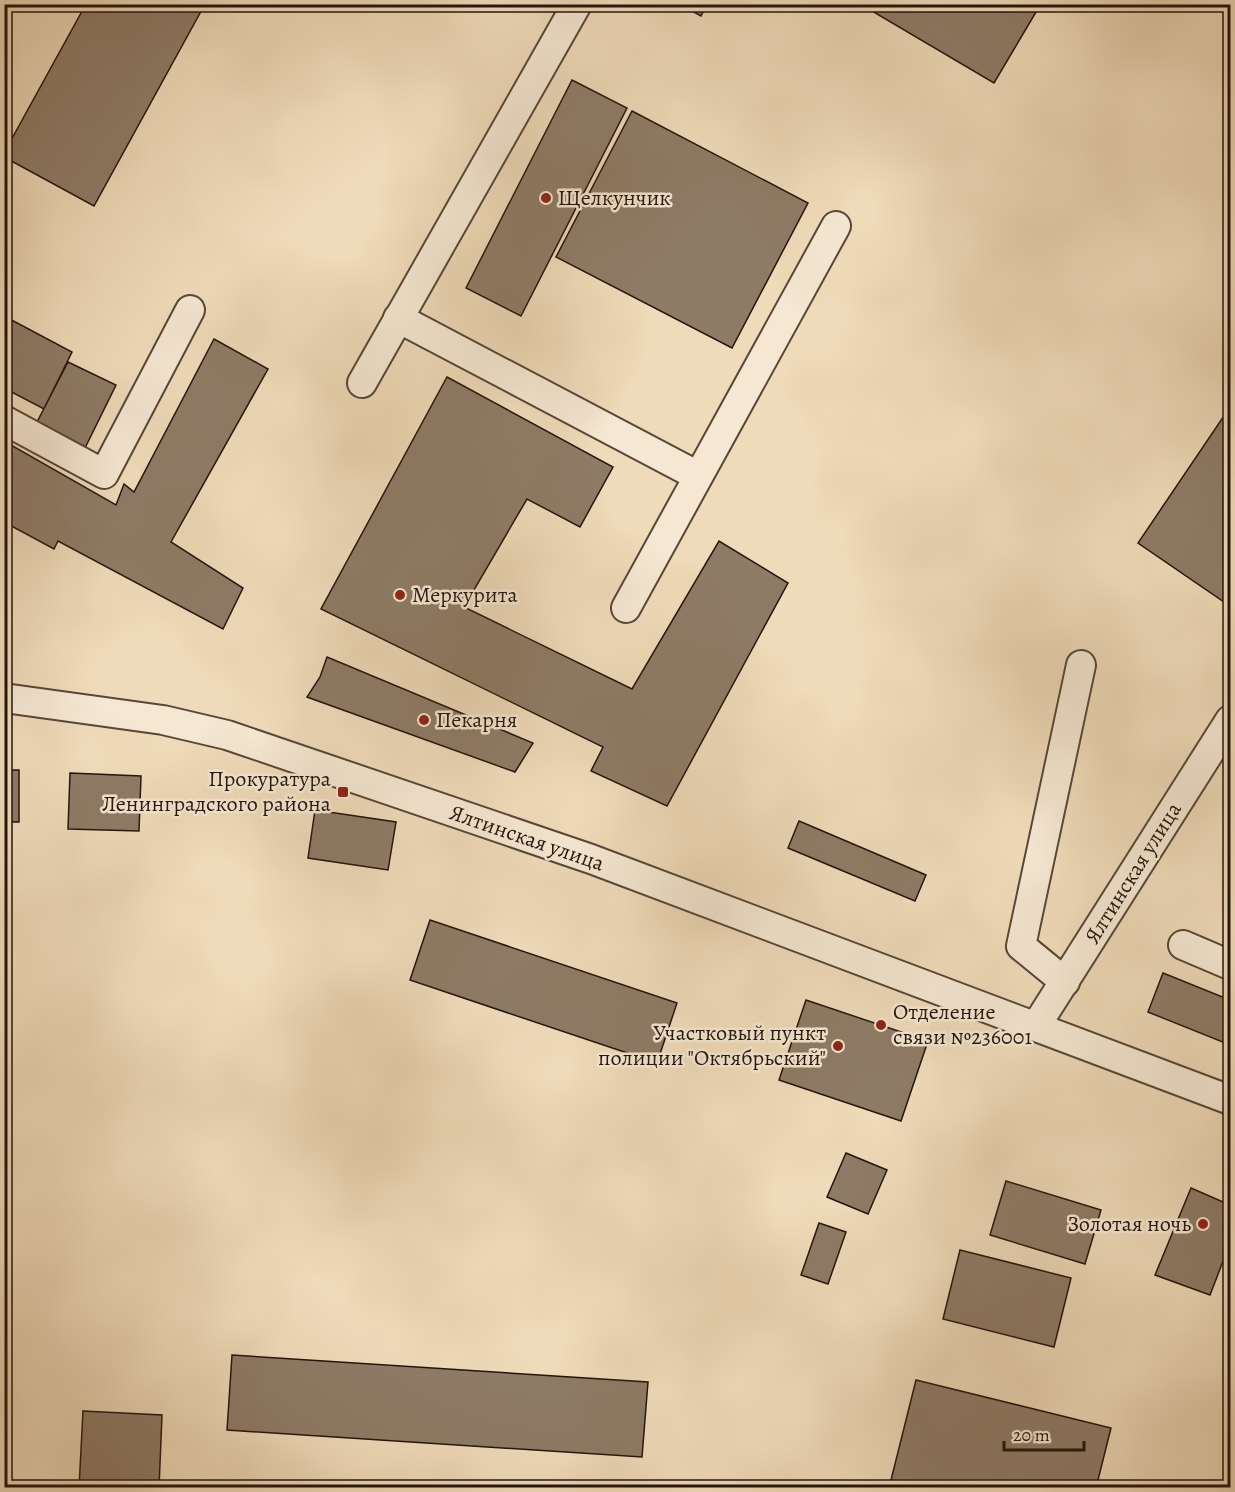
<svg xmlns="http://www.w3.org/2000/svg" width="1235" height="1492" font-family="Alegreya,serif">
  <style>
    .building { fill: #8e7b66; stroke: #25140d; stroke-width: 1.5 }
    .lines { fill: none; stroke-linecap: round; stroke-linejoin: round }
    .minor-casing { stroke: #584638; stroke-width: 32 }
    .minor { stroke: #f5e7d2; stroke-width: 28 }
    .poi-dot { fill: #8f2418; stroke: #f5e7d2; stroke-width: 2 }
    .labels { text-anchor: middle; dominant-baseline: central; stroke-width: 5; stroke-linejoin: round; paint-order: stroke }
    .poi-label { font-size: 22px; fill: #25140d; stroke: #f5e7d2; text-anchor: start }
    .street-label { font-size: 22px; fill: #25140d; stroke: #f5e7d2 }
  </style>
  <rect width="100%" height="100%" fill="#efdab9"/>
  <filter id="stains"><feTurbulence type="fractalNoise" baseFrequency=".00333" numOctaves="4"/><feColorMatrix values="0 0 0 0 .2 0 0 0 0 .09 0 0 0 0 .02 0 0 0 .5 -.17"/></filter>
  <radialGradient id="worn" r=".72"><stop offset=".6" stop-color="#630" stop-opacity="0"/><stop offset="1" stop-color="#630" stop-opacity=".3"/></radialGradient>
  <g class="building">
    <path d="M86,4H205L94,206L4,157V153Z"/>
    <path d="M679,4H707L701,16Z"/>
    <path d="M860,4H1034L1039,7L994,83Z"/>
    <path d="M572,80L627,108L521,316L466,288Z"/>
    <path d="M632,111L808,203L732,348L556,257Z"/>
    <path d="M4,316L72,352L44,409L4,388Z"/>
    <path d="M214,339L268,369L171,542L243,588L223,629L58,541L54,549L4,522V441L116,505L124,484L134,492Z"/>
    <path d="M68,362L116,385L84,450L35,426Z"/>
    <path d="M447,377L613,467L580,527L527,499L464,607L632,689L719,541L788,583L667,806L591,771L603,747L321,609Z"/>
    <path d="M1230,407V606L1138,543Z"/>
    <path d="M4,597L11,598L4,640Z"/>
    <path d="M327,657L533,743L515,772L307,697L320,677Z"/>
    <rect x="4" y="770" width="15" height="52"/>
    <path d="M70,773L141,776L139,831L68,829Z"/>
    <path d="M315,810L396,822L388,870L308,858Z"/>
    <path d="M799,821L926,875L915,901L788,848Z"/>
    <path d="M430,920L677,1003L657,1063L410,980Z"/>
    <path d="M1163,973L1230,1000V1045L1148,1012Z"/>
    <path d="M806,1000L928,1041L901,1121L779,1080Z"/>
    <path d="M846,1153L887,1170L868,1214L827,1197Z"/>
    <path d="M1006,1181L1101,1210L1085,1264L990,1235Z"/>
    <path d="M1191,1188L1230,1205V1243L1210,1295L1155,1275Z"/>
    <path d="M819,1223L846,1232L828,1284L801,1275Z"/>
    <path d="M960,1250L1071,1278L1054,1347L943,1319Z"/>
    <path d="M232,1355L648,1382L642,1457L227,1430Z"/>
    <path d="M916,1380L1111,1428L1096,1488H889Z"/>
    <path d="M83,1411L162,1415L159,1488H79Z"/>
  </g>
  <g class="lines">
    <defs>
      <g id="minor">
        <path d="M398,318L698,476"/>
        <path d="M362,383L577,4"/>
        <path d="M4,420L104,474L190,310"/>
        <path d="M626,608L836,226"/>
        <path d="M4,698L163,720L227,735L591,859L1230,1100"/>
        <path d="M1183,945L1230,965"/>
        <path d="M1065,982L1021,946L1081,665"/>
        <path d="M1036,1026L1230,720"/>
      </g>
    </defs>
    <use href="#minor" class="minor-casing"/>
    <use href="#minor" class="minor"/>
  </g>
  <g class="poi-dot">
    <circle cx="546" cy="198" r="6"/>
    <circle cx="400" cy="595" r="6"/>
    <circle cx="424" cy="720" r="6"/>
    <rect x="337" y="786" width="12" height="12" rx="3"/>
    <circle cx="881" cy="1025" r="6"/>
    <circle cx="838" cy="1046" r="6"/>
    <circle cx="1203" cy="1224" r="6"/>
  </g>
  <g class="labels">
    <g class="poi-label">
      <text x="558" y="198">Щелкунчик</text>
      <text x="412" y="595">Меркурита</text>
      <text x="436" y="720">Пекарня</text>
      <text x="331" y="779" text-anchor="end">Прокуратура<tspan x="331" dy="25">Ленинградского района</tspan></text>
      <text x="893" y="1012">Отделение<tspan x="893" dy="25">связи №236001</tspan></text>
      <text x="826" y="1033" text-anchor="end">Участковый пункт<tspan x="826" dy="25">полиции "Октябрьский"</tspan></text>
      <text x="1191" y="1224" text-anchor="end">Золотая ночь</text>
    </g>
    <g class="street-label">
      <text transform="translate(527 838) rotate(19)">Ялтинская улица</text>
      <text transform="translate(1133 873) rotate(-58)">Ялтинская улица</text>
    </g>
  </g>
  <rect width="1235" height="1492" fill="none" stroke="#efdab9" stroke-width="24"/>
  <rect x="6" y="6" width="1223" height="1480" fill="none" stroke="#25140d" stroke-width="3"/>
  <rect x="12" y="12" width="1211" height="1468" fill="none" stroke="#25140d" stroke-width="1.5"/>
  <path d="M1004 1441v9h80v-9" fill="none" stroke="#25140d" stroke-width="3"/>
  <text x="1013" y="1441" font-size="18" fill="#25140d" stroke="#f5e7d2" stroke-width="4.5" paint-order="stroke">20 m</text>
  <rect width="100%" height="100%" filter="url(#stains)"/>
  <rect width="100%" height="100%" fill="url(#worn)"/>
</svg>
